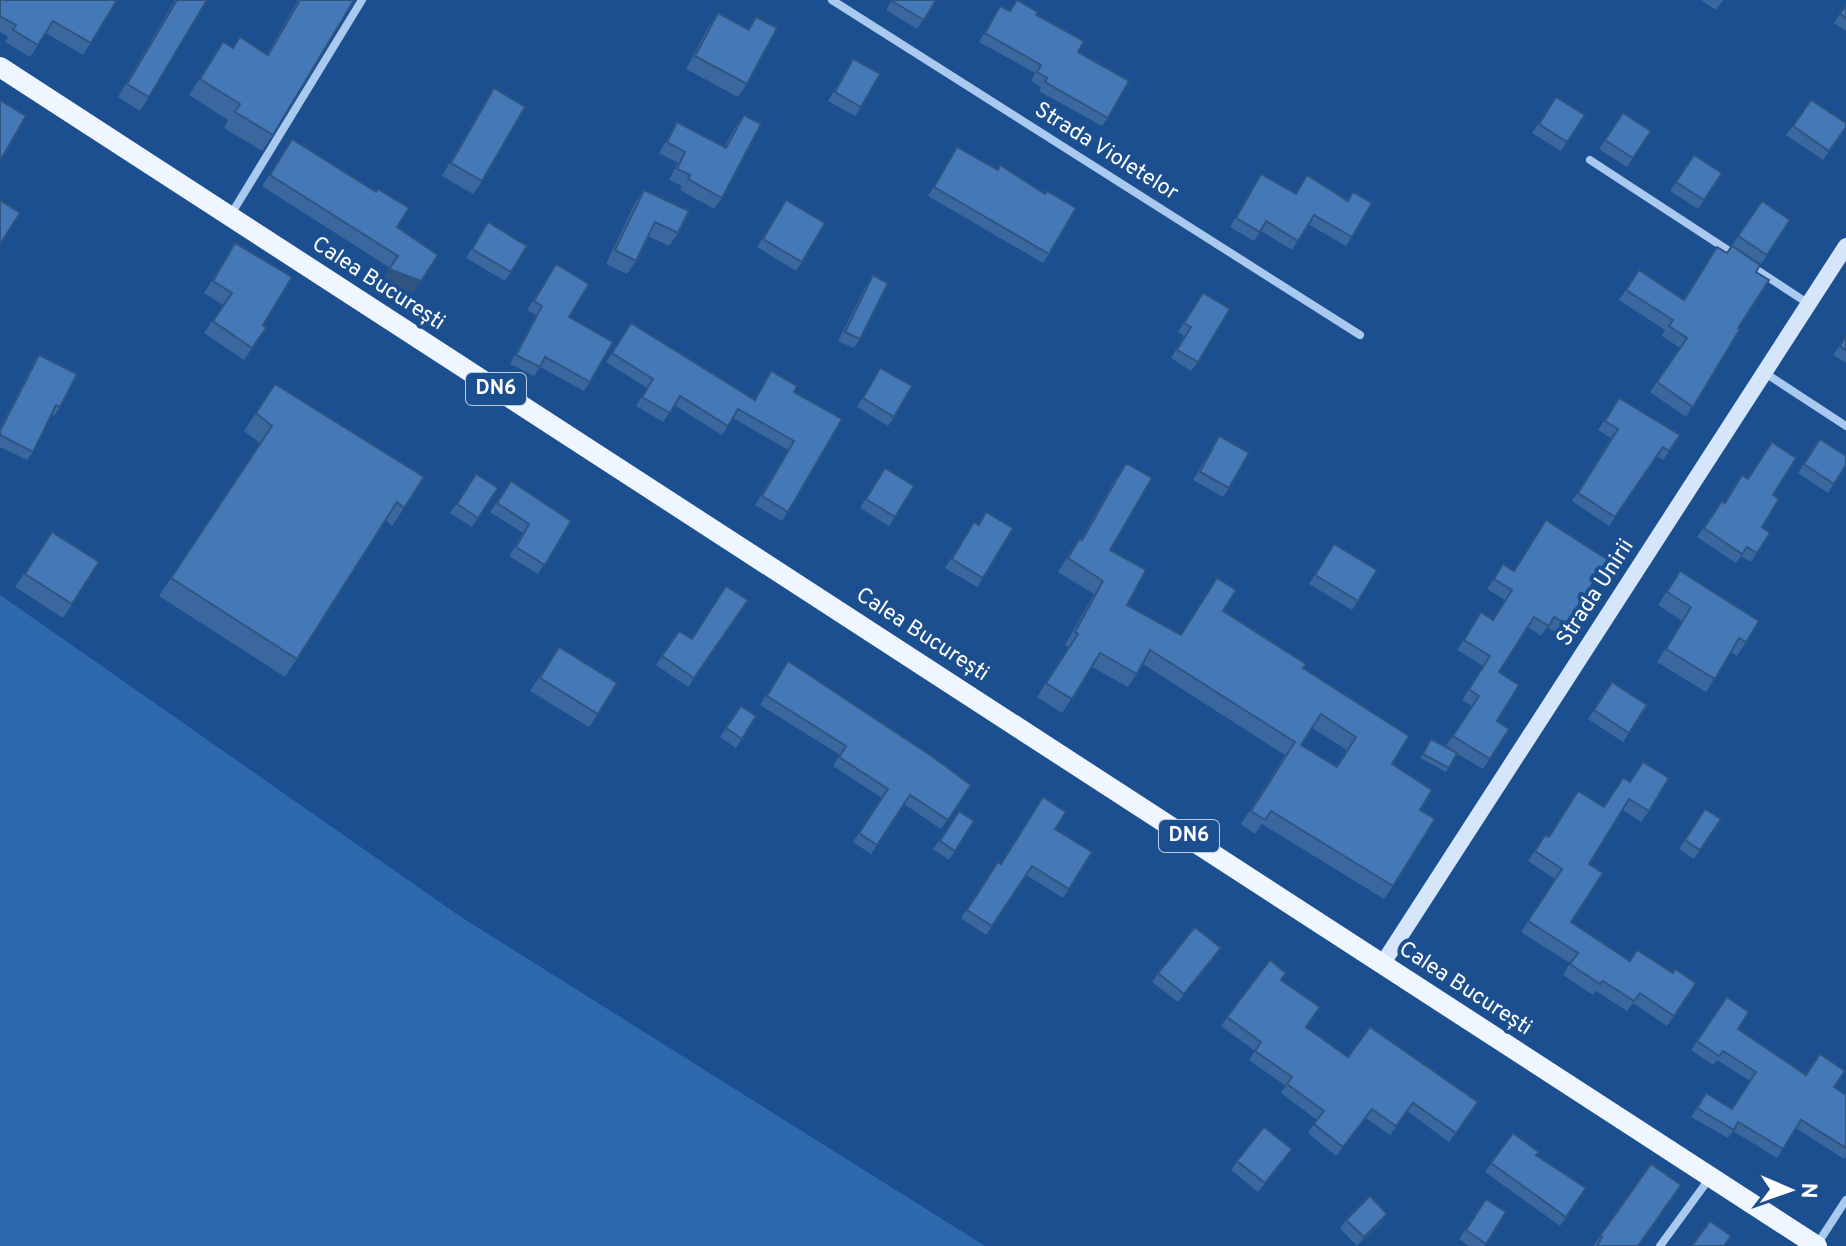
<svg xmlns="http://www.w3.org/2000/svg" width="1846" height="1246" font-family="Overpass,sans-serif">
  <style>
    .green { fill: #2e69ad }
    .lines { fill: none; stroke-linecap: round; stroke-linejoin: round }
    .street { stroke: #a9c9ee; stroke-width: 8 }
    .secondary { stroke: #d6e6fa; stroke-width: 16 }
    .primary { stroke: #f0f6ff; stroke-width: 20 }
    .wall { fill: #3a679d; fill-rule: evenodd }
    .shaded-wall { fill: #305480 }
    .building { fill: #4478b7; stroke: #305480; stroke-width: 2; fill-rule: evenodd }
    .labels { text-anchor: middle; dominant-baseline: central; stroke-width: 8; stroke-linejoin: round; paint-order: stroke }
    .shield { fill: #1b4f8f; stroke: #bbcadd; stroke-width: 2 }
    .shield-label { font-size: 20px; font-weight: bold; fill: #fff }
    .street-label { font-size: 22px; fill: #fff; stroke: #1b4f8f }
  </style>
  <rect width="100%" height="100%" fill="#1b4f8f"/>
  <path class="green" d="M0,595L461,917L985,1246H0Z"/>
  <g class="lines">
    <g class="street">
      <path d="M832,0L1360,335"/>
      <path d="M1590,160L1737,256"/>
      <path d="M230,216L362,0"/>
      <path d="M1748,264L1809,304"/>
      <path d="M1765,373L1846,426"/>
      <path d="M1818,1243L1846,1200"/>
      <path d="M1660,1246L1709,1179"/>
    </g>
    <path class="secondary" d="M1383,963L1846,246"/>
    <path class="primary" d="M0,67L1817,1246"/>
  </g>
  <g class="wall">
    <path d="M0,0H117L83,55L46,33L30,57L5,42L8,37L0,32Z"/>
    <path d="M175,0H207L149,97L140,111L118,97Z"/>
    <path d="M298,0H354L273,135L262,151L224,128L228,120L189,95L223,42L233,48L240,37L267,54Z"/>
    <path d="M892,0H936L917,29L886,10Z"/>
    <path d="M1017,0L1036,15L1078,52L1108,118L1102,126L1039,91L1041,87L1031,81L1035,73L979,42L1000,6L1009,11Z"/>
    <path d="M1701,0H1723L1716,10Z"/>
    <path d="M1846,5V31L1834,23Z"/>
    <path d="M718,13L748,29L756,17L747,84L738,97L686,69L709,26Z"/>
    <path d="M853,59L861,107L855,116L828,101Z"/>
    <path d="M494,88L482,181L473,194L442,176L485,102Z"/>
    <path d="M1556,97L1585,115L1561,151L1532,133Z"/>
    <path d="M1811,100L1846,127L1823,160L1786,135Z"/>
    <path d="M1623,113L1651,131L1627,167L1599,149Z"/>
    <path d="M744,115L722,198L714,209L680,190L682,186L669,180L678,163L659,153L677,122L724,148L736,126Z"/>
    <path d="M292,139L397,227L413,292L381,281L390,268L262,186Z"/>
    <path d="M957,147L998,170L1049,254L1043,263L928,196Z"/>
    <path d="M1694,155L1722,173L1698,209L1670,191Z"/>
    <path d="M1261,174L1295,194L1307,175L1347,200L1353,192L1352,237L1346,246L1308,224L1292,250L1261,231L1254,241L1230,227Z"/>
    <path d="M644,190L678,233L669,246L648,236L636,261L627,274L606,264L635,203Z"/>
    <path d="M786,200L802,262L796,271L757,247Z"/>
    <path d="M1762,201L1790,220L1761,264L1732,245Z"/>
    <path d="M488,222L511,272L505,281L466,258Z"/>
    <path d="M235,243L263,325L266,328L244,360L204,333L223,305L204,293Z"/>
    <path d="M556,264L569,317L590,382L584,391L540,367L534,376L510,364L536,315L527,310Z"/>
    <path d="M1639,270L1683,300L1756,272L1738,328L1686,417L1650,392L1680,348L1662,336L1665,330L1619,300Z"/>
    <path d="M873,275L860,339L854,348L838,341L867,284Z"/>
    <path d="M1203,293L1198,362L1191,371L1171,358L1184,336L1178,332Z"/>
    <path d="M631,323L754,400L771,371L794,392L842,419L782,521L755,505L788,450L733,418L722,435L674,405L663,422L636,406L647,388L606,362Z"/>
    <path d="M1846,336V363L1833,355Z"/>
    <path d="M39,355L60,407L54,416L52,414L33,452L27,460L0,447V428L33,364Z"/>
    <path d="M880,368L894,417L888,426L857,407Z"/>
    <path d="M275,384L404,508L392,526L386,520L285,677L159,596L260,443L244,431Z"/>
    <path d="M1613,407L1680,435L1663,460L1657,456L1609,526L1572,501L1611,438L1598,430Z"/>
    <path d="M1219,436L1229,488L1223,497L1193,480Z"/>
    <path d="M1820,439L1846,465L1828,493L1798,473Z"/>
    <path d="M1126,463L1110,550L1127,605L1180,635L1217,578L1223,611L1303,668L1392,764L1420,810L1393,886L1384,899L1262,824L1255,834L1241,824L1285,755L1143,664L1128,687L1092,667L1062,713L1037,697L1068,647L1065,645L1094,594L1058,572L1070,552L1080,538L1081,539L1117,476ZM1312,728L1347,750L1336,767L1301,745Z"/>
    <path d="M885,468L895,517L889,526L860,508Z"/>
    <path d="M476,474L498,488L472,527L450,513Z"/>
    <path d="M1742,475L1773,495L1762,527L1770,533L1751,562L1741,556L1736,563L1697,537L1722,501L1725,502Z"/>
    <path d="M505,490L571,521L538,574L509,556L523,533L490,512Z"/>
    <path d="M986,512L983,578L977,587L945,568L974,522L978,524Z"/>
    <path d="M1546,520L1608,560L1558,634L1547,627L1541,636L1528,627L1499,672L1497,721L1490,759L1483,769L1456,753L1446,772L1420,758L1431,739L1453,751L1446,746L1472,706L1462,700L1483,666L1457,650L1481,612L1493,620L1505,600L1487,589L1503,564L1514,570Z"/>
    <path d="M52,532L72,604L63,618L15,587Z"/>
    <path d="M1334,544L1358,601L1352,610L1309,584Z"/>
    <path d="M1680,571L1746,642L1737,656L1731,652L1706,692L1657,662L1682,621L1658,605Z"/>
    <path d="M748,600L688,687L656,665L679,631L691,639Z"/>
    <path d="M559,647L598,714L589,727L530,691Z"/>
    <path d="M788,661L971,785L941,829L904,804L871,854L853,842L882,798L833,766L840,755L760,705Z"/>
    <path d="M1612,682L1647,705L1623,742L1588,719Z"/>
    <path d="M741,706L756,716L736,748L720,737Z"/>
    <path d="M1623,778L1649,811L1641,822L1623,810L1589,864L1571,922L1630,961L1673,973L1696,983L1667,1026L1633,1003L1627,1011L1596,991L1593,995L1563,975L1570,963L1521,932L1555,879L1528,861L1545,835L1548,837L1578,791L1604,807Z"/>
    <path d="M1705,809L1721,819L1694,859L1679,849Z"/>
    <path d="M959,811L974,821L949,860L933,849Z"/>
    <path d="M1055,829L1069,889L1063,898L1026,875L986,935L961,918L998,862L1001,864Z"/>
    <path d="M1215,957L1178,1002L1152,982L1158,973Z"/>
    <path d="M1270,960L1306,1027L1348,1057L1478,1102L1449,1142L1407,1111L1390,1135L1366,1118L1336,1156L1308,1133L1317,1120L1281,1093L1286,1086L1249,1060L1255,1051L1221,1026Z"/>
    <path d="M1727,997L1738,1029L1806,1075L1834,1087L1846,1095V1156L1844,1159L1796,1128L1777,1158L1733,1131L1728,1138L1691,1117L1706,1093L1732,1108L1750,1081L1717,1060L1713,1065L1691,1050Z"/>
    <path d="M1513,1133L1536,1155L1586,1188L1560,1226L1485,1172Z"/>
    <path d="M1286,1158L1258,1192L1231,1170L1237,1161Z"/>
    <path d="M1651,1164L1638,1246H1593Z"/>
    <path d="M1486,1199L1506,1212L1484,1246H1469L1459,1239Z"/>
    <path d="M1346,1220L1381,1223L1357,1246L1340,1228Z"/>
  </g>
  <g class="shaded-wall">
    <path d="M389,269L421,281L413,292L381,281Z"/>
    <path d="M1387,1214L1381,1223L1357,1246L1364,1237Z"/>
  </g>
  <g class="building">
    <path d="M0,0H117L91,43L53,21L38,45L13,30L16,25L0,16Z"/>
    <path d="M177,0H207L149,97L127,84Z"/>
    <path d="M300,0H354L273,135L235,112L240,104L200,79L223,42L233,48L240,37L268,55Z"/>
    <path d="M893,0H936L924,20L892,1Z"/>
    <path d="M1017,0L1038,12L1036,15L1084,41L1078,52L1129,81L1108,118L1045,82L1047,78L1037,72L1041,65L985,33L1000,6L1010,11Z"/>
    <path d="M1846,5V18L1840,14Z"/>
    <path d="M718,13L749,30L756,17L777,28L747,84L695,56Z"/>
    <path d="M853,59L880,74L861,107L835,92Z"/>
    <path d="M494,88L525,107L482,181L451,163Z"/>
    <path d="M1556,97L1585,115L1567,142L1539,124Z"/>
    <path d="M0,100L26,116L0,161Z"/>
    <path d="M1811,100L1846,123V127L1829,151L1793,126Z"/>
    <path d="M1623,113L1651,131L1633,158L1605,140Z"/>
    <path d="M744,115L761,124L722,198L688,179L690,175L677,169L685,152L667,142L677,122L726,148Z"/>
    <path d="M292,139L376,192L378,189L409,208L397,227L438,255L421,281L389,269L398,256L270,175Z"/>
    <path d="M957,147L998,170L1000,165L1045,194L1047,191L1076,208L1049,254L934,187Z"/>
    <path d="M1694,155L1722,173L1704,200L1676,182Z"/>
    <path d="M1261,174L1296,194L1307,175L1348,201L1353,192L1372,203L1352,237L1314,215L1298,241L1266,221L1260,232L1236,218Z"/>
    <path d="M644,190L689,211L678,233L655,222L636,261L615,250Z"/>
    <path d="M0,200L20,213L0,244Z"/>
    <path d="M786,200L825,223L802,262L763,239Z"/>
    <path d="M1762,201L1790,220L1767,255L1738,236Z"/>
    <path d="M488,222L527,246L511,272L472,249Z"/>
    <path d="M235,243L292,277L263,325L266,328L252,348L213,321L232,293L213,281Z"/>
    <path d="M1732,246L1760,265L1756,272L1769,280L1738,328L1740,329L1693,407L1657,382L1687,338L1669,326L1673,320L1626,290L1639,270L1684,300L1717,247L1727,253Z"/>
    <path d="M556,264L589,284L569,317L613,342L590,382L545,357L540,367L516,355L542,306L534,301Z"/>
    <path d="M873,275L888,283L860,339L845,332Z"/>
    <path d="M1203,293L1230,309L1198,362L1177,350L1191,327L1184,323Z"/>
    <path d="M631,323L755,400L771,371L797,386L794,392L842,419L788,512L762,496L794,441L738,409L728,426L680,396L670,413L642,397L653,379L612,353Z"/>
    <path d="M1846,336V350L1840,346Z"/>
    <path d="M39,355L77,374L60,407L56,405L33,452L0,435V431Z"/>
    <path d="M880,368L912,386L894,417L863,398Z"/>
    <path d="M275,384L424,477L404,508L397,502L297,659L171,578L272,426L256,413Z"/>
    <path d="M1619,398L1680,435L1669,451L1663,447L1615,517L1578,493L1618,429L1605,421Z"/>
    <path d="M1219,436L1249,453L1229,488L1200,472Z"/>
    <path d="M1820,439L1846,456V465L1834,484L1804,464Z"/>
    <path d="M1772,442L1796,458L1773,495L1779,499L1762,527L1770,533L1757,553L1747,547L1742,554L1704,528L1722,501L1725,503L1742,475L1748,479Z"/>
    <path d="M1126,463L1152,478L1110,550L1146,570L1127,605L1181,635L1217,578L1236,590L1223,611L1306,664L1303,668L1409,736L1392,764L1432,790L1420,810L1435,819L1393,886L1271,811L1265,820L1251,811L1295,742L1150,650L1137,674L1100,653L1072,699L1046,683L1078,634L1075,632L1103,581L1068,558L1080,538L1082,540ZM1321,714L1356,737L1337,767L1301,745Z"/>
    <path d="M885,468L914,486L895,517L866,499Z"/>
    <path d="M476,474L498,488L478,518L457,504Z"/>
    <path d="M511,481L571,521L545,565L516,547L529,524L497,503Z"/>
    <path d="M986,512L1013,528L983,578L952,559L974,522L979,525Z"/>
    <path d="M1546,520L1608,560L1566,624L1554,617L1549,626L1534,617L1499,672L1519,685L1497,721L1509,729L1490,759L1453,736L1479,696L1469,689L1490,656L1464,640L1481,612L1493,620L1512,590L1494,579L1503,564L1514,571Z"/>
    <path d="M52,532L99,562L72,604L25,574Z"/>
    <path d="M1334,544L1377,570L1358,601L1315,575Z"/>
    <path d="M1680,571L1759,621L1746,642L1739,638L1715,679L1666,649L1691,607L1667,592Z"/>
    <path d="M726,586L748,600L694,678L662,656L679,631L692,639Z"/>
    <path d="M559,647L617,683L598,714L540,678Z"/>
    <path d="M788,661L933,757L971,785L948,820L910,795L877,845L859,833L888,789L839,757L846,746L767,696Z"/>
    <path d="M1612,682L1647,705L1629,733L1594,710Z"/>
    <path d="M741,706L756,716L742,739L726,728Z"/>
    <path d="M1431,739L1457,753L1449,768L1423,754Z"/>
    <path d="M1643,762L1669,778L1649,811L1629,799L1589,864L1603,873L1571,922L1630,961L1637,950L1673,973L1675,969L1696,983L1674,1016L1640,993L1634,1001L1603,981L1600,984L1570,964L1578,953L1528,921L1562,869L1535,851L1545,835L1549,837L1578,791L1604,807L1623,778L1630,782Z"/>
    <path d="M1043,797L1066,812L1055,829L1092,852L1069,889L1032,866L992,926L967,910L998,862L1001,864Z"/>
    <path d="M1705,809L1721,819L1700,850L1685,840Z"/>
    <path d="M959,811L974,821L955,851L940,841Z"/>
    <path d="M1195,927L1221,948L1184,994L1158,973Z"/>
    <path d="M1270,960L1286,973L1281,980L1320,1007L1306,1027L1348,1057L1370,1027L1478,1102L1456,1133L1413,1103L1396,1126L1372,1109L1343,1147L1314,1124L1324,1111L1287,1084L1292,1077L1255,1051L1261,1042L1227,1017Z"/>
    <path d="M1727,997L1749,1012L1738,1029L1806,1075L1820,1054L1845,1071L1834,1087L1846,1095V1148L1801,1120L1783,1149L1738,1122L1734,1130L1697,1108L1706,1093L1732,1109L1756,1072L1723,1051L1719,1056L1697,1041Z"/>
    <path d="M1264,1127L1292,1149L1265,1183L1237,1161Z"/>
    <path d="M1513,1133L1539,1152L1536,1155L1586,1188L1566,1217L1491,1163Z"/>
    <path d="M1651,1164L1681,1185L1638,1246H1597L1602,1237L1600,1236Z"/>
    <path d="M1370,1196L1387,1214L1364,1237L1346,1220Z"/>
    <path d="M1486,1199L1506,1212L1486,1244L1466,1230Z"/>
    <path d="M1710,1221L1731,1236L1724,1246H1692Z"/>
  </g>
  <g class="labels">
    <g class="shield">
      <rect x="466" y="373" width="60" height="32" rx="6"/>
      <rect x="1159" y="820" width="60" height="32" rx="6"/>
    </g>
    <g class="shield-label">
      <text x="496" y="389">DN6</text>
      <text x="1189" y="836">DN6</text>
    </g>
    <g class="street-label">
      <text transform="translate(1106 152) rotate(32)">Strada Violetelor</text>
      <text transform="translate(378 284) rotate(33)">Calea București</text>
      <text transform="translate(1596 593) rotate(-57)">Strada Unirii</text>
      <text transform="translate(922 635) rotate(33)">Calea București</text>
      <text transform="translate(1465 989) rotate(33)">Calea București</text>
    </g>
  </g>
  <g transform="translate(1790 1190) rotate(92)" stroke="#1b4f8f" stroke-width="6" paint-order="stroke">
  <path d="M0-6L14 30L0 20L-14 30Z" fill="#ffffff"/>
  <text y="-12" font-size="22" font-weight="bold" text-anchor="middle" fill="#ffffff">N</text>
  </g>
</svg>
